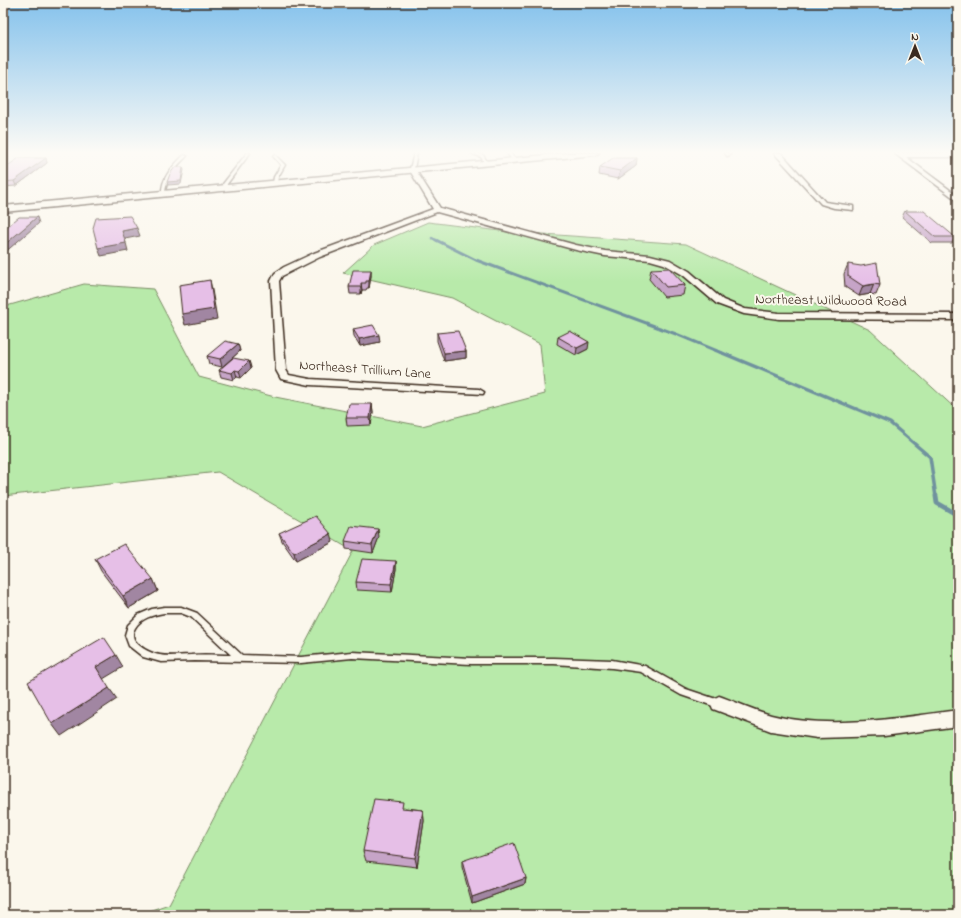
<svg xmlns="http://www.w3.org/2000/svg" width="961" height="918" font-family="'Indie Flower',sans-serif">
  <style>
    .green { fill: #b8eaaa; stroke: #7a8a64 }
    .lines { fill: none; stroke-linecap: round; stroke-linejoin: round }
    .stream-far3 { stroke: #6f929e; stroke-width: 2.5 }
    .stream-far2 { stroke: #6f929e; stroke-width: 3 }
    .stream-far1 { stroke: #6f929e; stroke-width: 3.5 }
    .stream { stroke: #6f929e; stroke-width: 5 }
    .service-casing { stroke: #3b2a1e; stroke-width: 3 }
    .minor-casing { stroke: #3b2a1e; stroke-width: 3 }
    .tertiary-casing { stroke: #3b2a1e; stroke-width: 3 }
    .service { fill: #fbf7ec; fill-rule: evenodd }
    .minor { fill: #fbf7ec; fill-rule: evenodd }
    .tertiary { fill: #fbf7ec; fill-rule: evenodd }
    .wall { fill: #c6a4c7; stroke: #3b2a1e }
    .shaded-wall { fill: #a186a2; stroke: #3b2a1e }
    .building { fill: #e6bfe7; stroke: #3b2a1e }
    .labels { text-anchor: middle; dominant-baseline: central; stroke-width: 4; stroke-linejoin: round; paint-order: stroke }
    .far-street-label { font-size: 14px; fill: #3b2a1e; stroke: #fbf7ec }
  </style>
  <rect width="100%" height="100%" fill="#fbf7ec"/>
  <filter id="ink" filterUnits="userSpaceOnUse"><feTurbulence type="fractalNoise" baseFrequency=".025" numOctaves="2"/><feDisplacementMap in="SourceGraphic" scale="8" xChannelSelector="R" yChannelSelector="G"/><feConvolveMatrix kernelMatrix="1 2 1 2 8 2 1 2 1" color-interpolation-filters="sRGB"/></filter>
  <g filter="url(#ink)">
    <path class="green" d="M428,222L500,231L686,244L870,330L958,411V915H137L169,904L353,551L218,472L3,496V307L84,284L153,289L199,377L275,397L422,426L545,394L540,344L452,298L343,273L374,245Z"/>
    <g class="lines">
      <path class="stream-far3" d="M432,238L438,241"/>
      <path class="stream-far2" d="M436,240L476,260L676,334L722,353"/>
      <path class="stream-far1" d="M720,352L890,423L930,457L936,497"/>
      <path class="stream" d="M936,496L937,503L958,515"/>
      <defs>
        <g id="service">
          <path d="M247,153H250L227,184L226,188H224L223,184Z"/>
          <path d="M414,153H417L414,169L412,170L410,169Z"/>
          <path d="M471,153H476L483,155L488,163L485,164L481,157Z"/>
          <path d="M507,153H510L515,159V161H513Z"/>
          <path d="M725,153H728L730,155L727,156Z"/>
          <path d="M184,155L187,156C175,168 167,175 165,193L162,194C161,178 173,166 184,155Z"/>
          <path d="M275,155L285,165L278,177L277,183L275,184L273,183L274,177L281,165L273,156Z"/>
          <path d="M164,607H181L197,613L242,655L301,657L352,652L471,658H554L612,660L645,666L686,689L722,701L723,704L722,707L719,708L681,695L641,672L612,668L554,664H471L352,658L301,663L195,661L161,662L143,657L129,646L125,635L128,625L138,615L152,609ZM164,613H181L191,617L231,655C217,655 204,654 191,655C181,655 169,657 160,655C149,653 126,642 135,628C141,618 153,615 164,613Z"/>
        </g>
        <g id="minor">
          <path d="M774,153H781L825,202L853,206V210L834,208L821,204Z"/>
          <path d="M894,153H958V157H906L958,196V201Z"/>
          <path d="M412,167L415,169L440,208L576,245L605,251L650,255L670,260L689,271L723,300L745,309L779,313L958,314V320L779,319L744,314L717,304L683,275L664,264L650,260L605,256L576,250L437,212L320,257L282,276L279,281L286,370L289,375L310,379L479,389L484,392L483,394L310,385L281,379L276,370L271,281L275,273L284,267L314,253L433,209L409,169Z"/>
          <path d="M719,696C736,702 753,710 771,715C829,730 899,718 958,710V726L884,736L817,738L771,731L713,709L711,704L713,699Z"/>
        </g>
        <path id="tertiary" d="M568,153H599L595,155L3,212V206Z"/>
      </defs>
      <use href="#service" class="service-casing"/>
      <use href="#minor" class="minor-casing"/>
      <use href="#tertiary" class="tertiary-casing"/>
      <use href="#service" class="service"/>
      <use href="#minor" class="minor"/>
      <use href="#tertiary" class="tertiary"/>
    </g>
    <g class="wall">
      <path d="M46,158L47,163L16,186L3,187V169Z"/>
      <path d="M637,158L636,166L618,179L599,175L600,167Z"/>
      <path d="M905,211L955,237L952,243H932L902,217Z"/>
      <path d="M848,264L880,285L876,295L870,294L859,296L845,287L844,274Z"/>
      <path d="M651,269L685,285L683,295L664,297L649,279Z"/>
      <path d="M371,270V276L369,288H367L366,290H362L361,294H350L349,287Z"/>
      <path d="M353,329L380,342L360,346L354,336Z"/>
      <path d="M437,333L466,351V358L444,361L437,341Z"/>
      <path d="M558,337L588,349L576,355L557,344Z"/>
      <path d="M238,344L240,351L222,367L209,364L207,356Z"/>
      <path d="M249,361L251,368L241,378L237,377L234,380L221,377L219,370Z"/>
      <path d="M372,404L373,412L371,425L347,426L346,418Z"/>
      <path d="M279,533L333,542L296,561L282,541Z"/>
      <path d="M379,537L373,553L346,549L345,541Z"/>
      <path d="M95,559L153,579L158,591L129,608L101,571Z"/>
      <path d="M396,561V569L392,592L357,590L356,582Z"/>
      <path d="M405,808L423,810L424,821L417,867L366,861L363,851Z"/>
      <path d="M462,861L526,878L525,884L472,903L462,867Z"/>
    </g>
    <g class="shaded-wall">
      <path d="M46,158L47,163L16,186L14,181Z"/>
      <path d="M637,158L636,166L618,179L620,171Z"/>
      <path d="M183,167L184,170L181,184L168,185L167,182Z"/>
      <path d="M37,217L39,223L3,254V246Z"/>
      <path d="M137,228L140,236L125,239L128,251L101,256L98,248L122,231Z"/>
      <path d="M371,270V276L369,288V281Z"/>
      <path d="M210,280L212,290L217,319L185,325L182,314Z"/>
      <path d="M361,283L362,290L361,294Z"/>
      <path d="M874,284L870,294L859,296L863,286Z"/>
      <path d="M379,335L380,342L360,346L359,339Z"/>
      <path d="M589,342L588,349L576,355L577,348Z"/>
      <path d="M238,344L240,351L222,367L220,359Z"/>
      <path d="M466,351V358L444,361V353Z"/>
      <path d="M249,361L251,368L241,378L239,371Z"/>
      <path d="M235,370L237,377L234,380L232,373Z"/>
      <path d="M372,404L373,412L371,425L370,418Z"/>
      <path d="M378,529L379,537L373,553L372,545Z"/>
      <path d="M331,534L333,542L296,561L294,553Z"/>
      <path d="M396,561V569L392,592L391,584Z"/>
      <path d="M153,579L158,591L129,608L123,596Z"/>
      <path d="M116,655L123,667L103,679L96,667Z"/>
      <path d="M109,688L117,699L61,736L52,724Z"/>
      <path d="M423,810L424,821L417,867L415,858Z"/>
      <path d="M526,878L525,884L472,903V897Z"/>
    </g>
    <g class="building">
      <path d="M19,158H46L14,181L3,182V175L4,174H3V169Z"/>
      <path d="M613,158H637L620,171L600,167Z"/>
      <path d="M175,167H183L181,181L167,182L170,174Z"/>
      <path d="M905,211H924L955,237H935Z"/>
      <path d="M130,216L137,228L122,231L126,243L98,248L93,228L96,218Z"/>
      <path d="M19,217H37L3,246V230Z"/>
      <path d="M877,263L880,285L874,284L863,286L848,276V264L861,266Z"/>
      <path d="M669,268L685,285L666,287L651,269Z"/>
      <path d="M353,270H371L369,281H366V283H361V287H349Z"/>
      <path d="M210,280L214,309L182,314L179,285Z"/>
      <path d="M373,325L379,335L359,339L353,329Z"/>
      <path d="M458,331L466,351L444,353L437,333Z"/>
      <path d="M570,331L589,342L577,348L558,337Z"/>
      <path d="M225,341L238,344L220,359L207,356Z"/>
      <path d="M233,358L249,361L239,371L235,370L232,373L219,370Z"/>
      <path d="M349,404H372L370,418H346Z"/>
      <path d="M316,516L331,534L294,553L279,533Z"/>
      <path d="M351,526L378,529L372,545L345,541Z"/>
      <path d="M124,544L153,579L123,596L95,559Z"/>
      <path d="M362,559L396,561L391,584L356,582Z"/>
      <path d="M104,637L116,655L96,667L109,688L52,724L28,682Z"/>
      <path d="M374,799L403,802L402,808L423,810L415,858L363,851Z"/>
      <path d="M514,843L526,878L472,897L462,861Z"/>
    </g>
  </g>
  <linearGradient id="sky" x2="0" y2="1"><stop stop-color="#85c2ec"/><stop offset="0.54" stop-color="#fdfbf6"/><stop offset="1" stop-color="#fdfbf6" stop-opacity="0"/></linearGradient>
  <rect width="961" height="282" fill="url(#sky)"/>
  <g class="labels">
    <g class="far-street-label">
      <text transform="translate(831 301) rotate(1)">Northeast Wildwood Road</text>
      <text transform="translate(365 370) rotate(4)">Northeast Trillium Lane</text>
    </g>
  </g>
  <rect width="961" height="918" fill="none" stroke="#fbf7ec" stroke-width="16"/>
  <rect x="8" y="8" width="945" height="902" fill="none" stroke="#3b2a1e" stroke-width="1.5" filter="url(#ink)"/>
  <g transform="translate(915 46)" stroke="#fbf7ec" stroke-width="3" paint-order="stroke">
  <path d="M0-3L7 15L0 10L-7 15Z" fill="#3b2a1e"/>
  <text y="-6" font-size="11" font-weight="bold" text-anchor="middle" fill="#3b2a1e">N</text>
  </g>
</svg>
